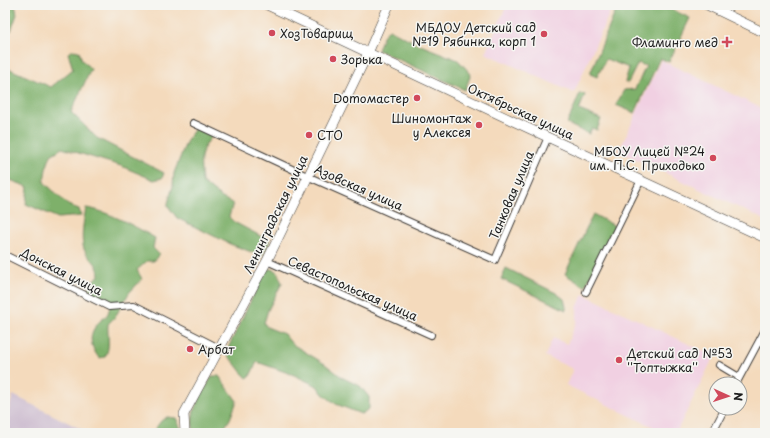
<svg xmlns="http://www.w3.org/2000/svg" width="770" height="438" font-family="'Playpen Sans',sans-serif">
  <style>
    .built { fill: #f1d0e2 }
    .industrial { fill: #cebed0 }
    .forest { fill: #7eb06a; stroke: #4d6643 }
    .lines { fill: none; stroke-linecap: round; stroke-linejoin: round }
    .street-casing { stroke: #3c3834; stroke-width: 8 }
    .secondary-casing { stroke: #3c3834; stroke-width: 10 }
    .street { stroke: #fff; stroke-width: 6 }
    .secondary { stroke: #fff; stroke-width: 9 }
    .poi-dot { fill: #d1495b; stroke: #f6f6f2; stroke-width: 1.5 }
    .labels { text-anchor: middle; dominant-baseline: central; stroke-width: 3; stroke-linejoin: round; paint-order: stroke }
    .poi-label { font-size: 12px; fill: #1c1c1c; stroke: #f6f6f2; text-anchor: end }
    .street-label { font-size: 12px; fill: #1c1c1c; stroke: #f6f6f2 }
  </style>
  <rect width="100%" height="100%" fill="#f6f6f2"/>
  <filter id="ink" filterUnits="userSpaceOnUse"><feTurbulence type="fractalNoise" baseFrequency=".025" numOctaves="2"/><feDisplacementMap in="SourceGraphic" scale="8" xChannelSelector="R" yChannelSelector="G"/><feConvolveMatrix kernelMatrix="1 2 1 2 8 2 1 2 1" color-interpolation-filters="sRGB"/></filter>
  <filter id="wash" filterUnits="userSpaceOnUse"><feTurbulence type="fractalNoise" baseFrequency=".012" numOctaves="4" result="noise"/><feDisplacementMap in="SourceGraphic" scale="16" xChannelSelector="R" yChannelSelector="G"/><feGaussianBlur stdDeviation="0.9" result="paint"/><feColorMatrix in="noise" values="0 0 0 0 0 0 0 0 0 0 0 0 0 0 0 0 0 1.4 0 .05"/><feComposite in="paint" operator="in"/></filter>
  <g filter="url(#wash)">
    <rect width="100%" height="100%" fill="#f4dabc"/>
    <g class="built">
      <path d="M507,5H613L574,93L485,53Z"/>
      <path d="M661,60L765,110V220L619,151Z"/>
      <path d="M583,294L714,356L676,433H666L566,385L573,369L545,356L553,338L567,344L577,321V308Z"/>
    </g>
    <path class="industrial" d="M13,395L89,433H5V423Z"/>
    <g class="forest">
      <path d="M5,5H15L17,14L11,31L5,28Z"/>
      <path d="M618,5H662L690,18L669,62L660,58L635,113L616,105L624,90L635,89L646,66L638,63L628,83L625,82L629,68L606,59L597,77L590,74Z"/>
      <path d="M389,29L418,44L458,60L471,74L465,90L378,50L383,36Z"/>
      <path d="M73,50L79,51L82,60L91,69L71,112L97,138L164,173L162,178L154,180L121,166L62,148L51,155L46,169L44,182L68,205L79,209L81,216L58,218L26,204L28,187L5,178V67L51,87L73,69L68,53Z"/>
      <path d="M580,93L585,95L579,110L601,119L597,130L592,128L589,134L567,124Z"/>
      <path d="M196,127L214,134C198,152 200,160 202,182L222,198L233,203L229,217L234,222L270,241L262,256L230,244L177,218L168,206V203L173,186L174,173L187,140Z"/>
      <path d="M86,208C106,210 138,228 155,238L153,248L159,254L154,261H147L137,270L142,279L129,293L115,317L108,324C107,335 111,347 105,357L99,358C89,345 88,333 100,321C102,319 105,317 107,315C109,312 110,306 111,302L94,294L89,288L92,281L99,276C99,261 88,260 84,249C80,239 84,218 86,208Z"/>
      <path d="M593,214L615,226L585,287L565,274Z"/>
      <path d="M506,268L556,293L564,299L566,307V310L501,279Z"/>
      <path d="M266,269H272L277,271L282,283L268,310L264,323L267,327L284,334L292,344L325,364L343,378L360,386L369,397V409L361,414L336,404L323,394L317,386L294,375L257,362L250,376L247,378C239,371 235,362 227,355L229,346Z"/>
      <path d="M212,376H219L237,401L230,419L221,433H195C186,414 203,393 212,376Z"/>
      <path d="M167,417L176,418L183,433H152L161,421Z"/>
    </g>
  </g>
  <g filter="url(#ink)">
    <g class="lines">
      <defs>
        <g id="street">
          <path d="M193,123L307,176L495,260L548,137"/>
          <path d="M5,255L109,307L134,305L219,348"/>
          <path d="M267,261L431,335"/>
          <path d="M586,292L641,180"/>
          <path d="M719,365L739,377"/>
          <path d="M736,384L765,330"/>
          <path d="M712,433L725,408"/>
        </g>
        <g id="secondary">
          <path d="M267,5L515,122L765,238"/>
          <path d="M707,5L765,33"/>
          <path d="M185,433L184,414L267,261L368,53L389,5"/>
        </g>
      </defs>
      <use href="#street" class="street-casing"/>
      <use href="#secondary" class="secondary-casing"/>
      <use href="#street" class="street"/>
      <use href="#secondary" class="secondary"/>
    </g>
  </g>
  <g class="poi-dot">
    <circle cx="272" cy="33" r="4"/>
    <circle cx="544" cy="34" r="4"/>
    <path d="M725 36h4v4h4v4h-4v4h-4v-4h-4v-4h4z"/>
    <circle cx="333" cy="59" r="4"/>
    <circle cx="417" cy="98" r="4"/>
    <circle cx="479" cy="125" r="4"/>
    <circle cx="309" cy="135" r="4"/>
    <circle cx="713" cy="158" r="4"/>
    <circle cx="190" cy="349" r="4"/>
    <circle cx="619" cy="360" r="4"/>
  </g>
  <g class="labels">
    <g class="poi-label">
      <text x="536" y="27">МБДОУ Детский сад<tspan x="536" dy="14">№19 Рябинка, корп 1</tspan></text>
      <text x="280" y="33" text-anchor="start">ХозТоварищ</text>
      <text x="718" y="42">Фламинго мед</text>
      <text x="341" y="59" text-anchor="start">Зорька</text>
      <text x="409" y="98">Domoмастер</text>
      <text x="471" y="118">Шиномонтаж<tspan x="471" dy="14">у Алексея</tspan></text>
      <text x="317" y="135" text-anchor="start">СТО</text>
      <text x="705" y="151">МБОУ Лицей №24<tspan x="705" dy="14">им. П.С. Приходько</tspan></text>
      <text x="198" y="349" text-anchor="start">Арбат</text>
      <text x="627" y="353" text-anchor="start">Детский сад №53<tspan x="627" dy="14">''Топтыжка''</tspan></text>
    </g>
    <g class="street-label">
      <text transform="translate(521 111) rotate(25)">Октябрьская улица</text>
      <text transform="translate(359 187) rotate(24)">Азовская улица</text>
      <text transform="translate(511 195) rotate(-67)">Танковая улица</text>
      <text transform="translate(275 214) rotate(-64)">Ленинградская улица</text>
      <text transform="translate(62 271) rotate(27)">Донская улица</text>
      <text transform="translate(353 288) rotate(24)">Севастопольская улица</text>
    </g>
  </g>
  <rect width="770" height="438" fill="none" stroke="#f6f6f2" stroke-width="20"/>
  <g transform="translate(728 396) rotate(93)"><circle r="19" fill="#f6f6f2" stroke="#9f9f9c"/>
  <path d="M0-3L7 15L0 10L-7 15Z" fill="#d1495b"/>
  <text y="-6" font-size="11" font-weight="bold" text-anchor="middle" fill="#1c1c1c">N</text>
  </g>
</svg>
